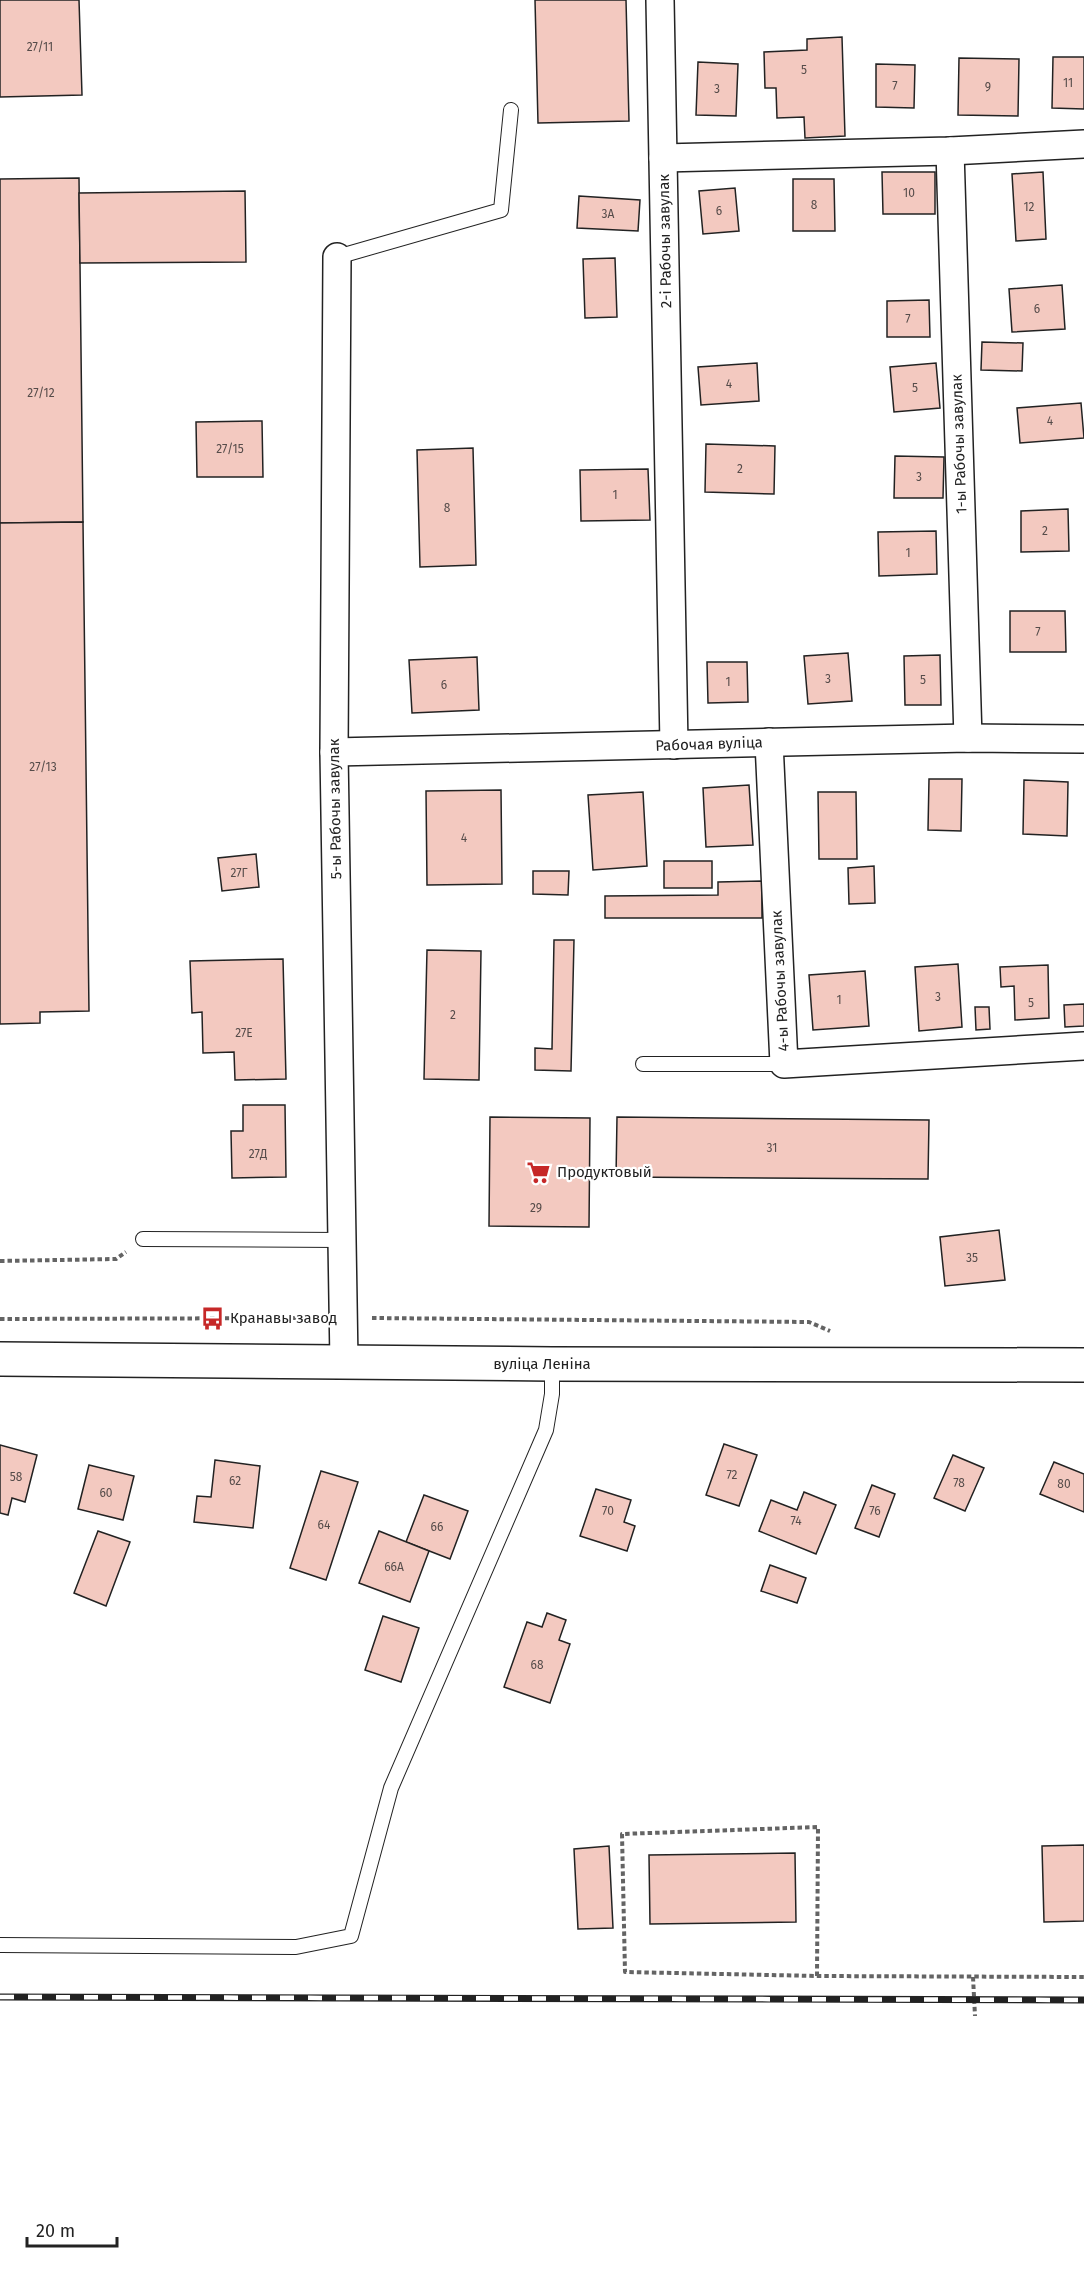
<svg xmlns="http://www.w3.org/2000/svg" width="1084" height="2273" font-family="'Fira Sans',sans-serif">
  <style>
    .building { fill: #f3c9c0; stroke: #222; stroke-width: 1.5 }
    .lines { fill: none; stroke-linecap: round; stroke-linejoin: round }
    .service-casing { stroke: #222; stroke-width: 16 }
    .minor-casing { stroke: #222; stroke-width: 30 }
    .secondary-casing { stroke: #222; stroke-width: 36 }
    .path { stroke: #646464; stroke-width: 4; stroke-dasharray: 4.5 3; stroke-linecap: butt }
    .service { stroke: #fff; stroke-width: 14 }
    .minor { stroke: #fff; stroke-width: 27 }
    .secondary { stroke: #fff; stroke-width: 33 }
    .rail-casing { stroke: #222; stroke-width: 7 }
    .rail { stroke: #fff; stroke-width: 4.5; stroke-dasharray: 14; stroke-linecap: butt }
    .labels { text-anchor: middle; dominant-baseline: central; stroke-width: 4.5; stroke-linejoin: round; paint-order: stroke }
    .number-label { font-size: 12px; fill: #564c4a }
    .street-label { font-size: 15px; fill: #222; stroke: #fff }
    .poi-label { font-size: 15px; fill: #222; stroke: #fff; text-anchor: start }
  </style>
  <rect width="100%" height="100%" fill="#fff"/>
  <g class="building">
    <path d="M0,0H79L82,95L0,97Z"/>
    <path d="M535,0H626L629,121L538,123Z"/>
    <path d="M842,37L845,136L805,138L804,117L777,118L776,88H765L764,52L807,50V39Z"/>
    <path d="M1053,57H1084V109L1052,108Z"/>
    <path d="M959,58L1019,59L1018,116L958,115Z"/>
    <path d="M698,62L738,64L736,116L696,115Z"/>
    <path d="M876,64L915,65L914,108L876,107Z"/>
    <path d="M882,172H935V214H883Z"/>
    <path d="M1043,172L1046,239L1016,241L1012,174Z"/>
    <path d="M79,178L83,522L0,523V179Z"/>
    <path d="M793,179H834L835,231H793Z"/>
    <path d="M735,188L739,231L703,234L699,191Z"/>
    <path d="M245,191L246,262L80,263L79,193Z"/>
    <path d="M579,196L640,200L638,231L577,228Z"/>
    <path d="M615,258L617,317L585,318L583,259Z"/>
    <path d="M1062,285L1065,329L1012,332L1009,289Z"/>
    <path d="M929,300L930,337H887V301Z"/>
    <path d="M982,342L1023,343L1022,371L981,370Z"/>
    <path d="M757,363L759,401L701,405L698,367Z"/>
    <path d="M936,363L940,408L894,412L890,367Z"/>
    <path d="M1081,403L1084,438L1020,443L1017,408Z"/>
    <path d="M262,421L263,477H197L196,422Z"/>
    <path d="M706,444L775,446L774,494L705,492Z"/>
    <path d="M473,448L476,565L420,567L417,450Z"/>
    <path d="M895,456L944,457L943,498H894Z"/>
    <path d="M648,469L650,520L581,521L580,470Z"/>
    <path d="M1068,509L1069,551L1021,552V511Z"/>
    <path d="M83,522L89,1011L40,1012V1023L0,1024V523Z"/>
    <path d="M936,531L937,574L879,576L878,532Z"/>
    <path d="M1010,611H1065L1066,652H1010Z"/>
    <path d="M848,653L852,701L808,704L804,656Z"/>
    <path d="M940,655L941,705H905L904,656Z"/>
    <path d="M477,657L479,710L412,713L409,660Z"/>
    <path d="M707,662H747L748,702L708,703Z"/>
    <path d="M929,779H962L961,831L928,830Z"/>
    <path d="M1024,780L1068,782L1067,836L1023,834Z"/>
    <path d="M749,785L753,845L706,847L703,788Z"/>
    <path d="M501,790L502,884L427,885L426,791Z"/>
    <path d="M643,792L647,866L593,870L588,795Z"/>
    <path d="M818,792H856L857,859H819Z"/>
    <path d="M256,854L259,887L222,891L218,858Z"/>
    <rect x="664" y="861" width="48" height="27"/>
    <path d="M874,866L875,903L849,904L848,868Z"/>
    <path d="M533,871H569L568,895L533,894Z"/>
    <path d="M762,881V918H605V896L718,895V882Z"/>
    <path d="M554,940H574L571,1071L535,1070V1048L552,1049Z"/>
    <path d="M427,950L481,951L479,1080L424,1079Z"/>
    <path d="M283,959L286,1079L235,1080L234,1052L203,1053L202,1012L192,1013L190,961Z"/>
    <path d="M958,964L962,1027L919,1031L915,967Z"/>
    <path d="M1048,965L1049,1018L1015,1020L1014,986L1001,987L1000,967Z"/>
    <path d="M865,971L869,1026L813,1030L809,975Z"/>
    <path d="M1084,1004V1026L1065,1027L1064,1005Z"/>
    <path d="M975,1007H989L990,1029L976,1030Z"/>
    <path d="M243,1105H285L286,1177L232,1178L231,1131H243Z"/>
    <path d="M490,1117L590,1118L589,1227L489,1226Z"/>
    <path d="M617,1117L929,1120L928,1179L616,1177Z"/>
    <path d="M999,1230L1005,1280L945,1286L940,1237Z"/>
    <path d="M724,1444L757,1455L739,1506L706,1495Z"/>
    <path d="M0,1445L37,1455L25,1502L12,1498L8,1515L0,1513Z"/>
    <path d="M953,1455L984,1468L965,1511L934,1498Z"/>
    <path d="M215,1460L260,1466L253,1528L194,1522L197,1496L211,1497Z"/>
    <path d="M1054,1462L1084,1474V1512L1040,1494Z"/>
    <path d="M89,1465L134,1476L123,1520L78,1509Z"/>
    <path d="M321,1471L358,1482L326,1580L290,1568Z"/>
    <path d="M872,1485L895,1494L879,1537L855,1528Z"/>
    <path d="M596,1489L631,1500L624,1522L635,1526L627,1551L580,1536Z"/>
    <path d="M804,1492L836,1505L816,1554L759,1531L771,1500L797,1510Z"/>
    <path d="M424,1495L468,1511L450,1559L406,1542Z"/>
    <path d="M98,1531L130,1542L106,1606L74,1593Z"/>
    <path d="M379,1531L429,1551L410,1602L359,1583Z"/>
    <path d="M770,1565L806,1578L797,1603L761,1591Z"/>
    <path d="M547,1613L566,1620L559,1640L570,1644L550,1703L504,1687L527,1622L542,1627Z"/>
    <path d="M383,1616L419,1628L401,1682L365,1670Z"/>
    <path d="M1084,1845V1921L1044,1922L1042,1846Z"/>
    <path d="M609,1846L613,1928L578,1929L574,1849Z"/>
    <path d="M795,1853L796,1922L650,1924L649,1855Z"/>
  </g>
  <g class="lines">
    <defs>
      <g id="service">
        <path d="M337,257L501,210L511,110"/>
        <path d="M643,1064H784"/>
        <path d="M143,1239L342,1240"/>
        <path d="M0,1945L296,1947L351,1936L391,1788L546,1430L552,1394V1364"/>
      </g>
      <g id="minor">
        <path d="M660,0L674,745"/>
        <path d="M950,151L968,738"/>
        <path d="M663,158L950,151L1084,144"/>
        <path d="M337,257L334,752L344,1362"/>
        <path d="M769,742L784,1064L1084,1046"/>
        <path d="M334,752L968,738L1084,739"/>
      </g>
      <path id="secondary" d="M0,1359L552,1364L1084,1365"/>
    </defs>
    <use href="#service" class="service-casing"/>
    <use href="#minor" class="minor-casing"/>
    <use href="#secondary" class="secondary-casing"/>
    <g class="path">
      <path d="M0,1261L116,1259L126,1252"/>
      <path d="M372,1318L809,1322L830,1331"/>
      <path d="M0,1319L317,1318"/>
      <path d="M817,1976L818,1827L622,1834L625,1972L817,1976L1084,1977"/>
      <path d="M973,1977L975,2016"/>
    </g>
    <use href="#service" class="service"/>
    <use href="#minor" class="minor"/>
    <use href="#secondary" class="secondary"/>
    <defs>
      <path id="rail" d="M0,1997L1084,2000"/>
    </defs>
    <use href="#rail" class="rail-casing"/>
    <use href="#rail" class="rail"/>
  </g>
  <defs>
    <symbol id="supermarket-bare" viewBox="-9 -9 18 18"><path d="M-6-5.5h2.5l.6 2H6L4.5 2H-2.5L-4.4-4H-6ZM-1.5 3.2a1.3 1.3 0 1 0 .1 0ZM3 3.2a1.3 1.3 0 1 0 .1 0Z" fill="#c62828" stroke="#fff" stroke-width="2.5" paint-order="stroke"/></symbol>
    <symbol id="bus-bare" viewBox="-9 -9 18 18"><path d="M-5-6H5V4H4V6H2V4H-2V6H-4V4H-5ZM-3.5-4V0h7V-4ZM-3.5 1.2v1.5H-2V1.2ZM2 1.2v1.5H3.5V1.2Z" fill="#c62828" stroke="#fff" stroke-width="2.5" paint-order="stroke"/></symbol>
  </defs>
  <g fill-rule="evenodd">
    <use href="#supermarket-bare" x="522" y="1156" width="33" height="33"/>
    <use href="#bus-bare" x="196" y="1302" width="33" height="33"/>
  </g>
  <g class="labels">
    <g class="number-label">
      <text x="40" y="47">27/11</text>
      <text x="804" y="70">5</text>
      <text x="1068" y="83">11</text>
      <text x="895" y="86">7</text>
      <text x="988" y="87">9</text>
      <text x="717" y="89">3</text>
      <text x="909" y="193">10</text>
      <text x="814" y="205">8</text>
      <text x="1029" y="207">12</text>
      <text x="719" y="211">6</text>
      <text x="608" y="214">3А</text>
      <text x="1037" y="309">6</text>
      <text x="908" y="319">7</text>
      <text x="729" y="384">4</text>
      <text x="915" y="388">5</text>
      <text x="41" y="393">27/12</text>
      <text x="1050" y="421">4</text>
      <text x="230" y="449">27/15</text>
      <text x="740" y="469">2</text>
      <text x="919" y="477">3</text>
      <text x="615" y="495">1</text>
      <text x="447" y="508">8</text>
      <text x="1045" y="531">2</text>
      <text x="908" y="553">1</text>
      <text x="1038" y="632">7</text>
      <text x="828" y="679">3</text>
      <text x="923" y="680">5</text>
      <text x="728" y="682">1</text>
      <text x="444" y="685">6</text>
      <text x="43" y="767">27/13</text>
      <text x="464" y="838">4</text>
      <text x="239" y="873">27Г</text>
      <text x="938" y="997">3</text>
      <text x="839" y="1000">1</text>
      <text x="1031" y="1003">5</text>
      <text x="453" y="1015">2</text>
      <text x="244" y="1033">27Е</text>
      <text x="772" y="1148">31</text>
      <text x="258" y="1154">27Д</text>
      <text x="536" y="1208">29</text>
      <text x="972" y="1258">35</text>
      <text x="732" y="1475">72</text>
      <text x="16" y="1477">58</text>
      <text x="235" y="1481">62</text>
      <text x="959" y="1483">78</text>
      <text x="1064" y="1484">80</text>
      <text x="106" y="1493">60</text>
      <text x="608" y="1511">70</text>
      <text x="875" y="1511">76</text>
      <text x="796" y="1521">74</text>
      <text x="324" y="1525">64</text>
      <text x="437" y="1527">66</text>
      <text x="394" y="1567">66А</text>
      <text x="537" y="1665">68</text>
    </g>
    <g class="street-label">
      <text transform="translate(665 241) rotate(-91)">2-і Рабочы завулак</text>
      <text transform="translate(959 444) rotate(-92)">1-ы Рабочы завулак</text>
      <text transform="translate(709 744) rotate(-2)">Рабочая вуліца</text>
      <text transform="translate(335 809) rotate(-91)">5-ы Рабочы завулак</text>
      <text transform="translate(780 981) rotate(-93)">4-ы Рабочы завулак</text>
      <text x="542" y="1364">вуліца Леніна</text>
    </g>
    <g class="poi-label">
      <text x="557" y="1172">Продуктовый</text>
      <text x="230" y="1318">Кранавы завод</text>
    </g>
  </g>
  <path d="M27 2237v9h90v-9" fill="none" stroke="#222222" stroke-width="3"/>
  <text x="36" y="2237" font-size="18" fill="#222222" stroke="#ffffff" stroke-width="4.5" paint-order="stroke">20 m</text>
</svg>
